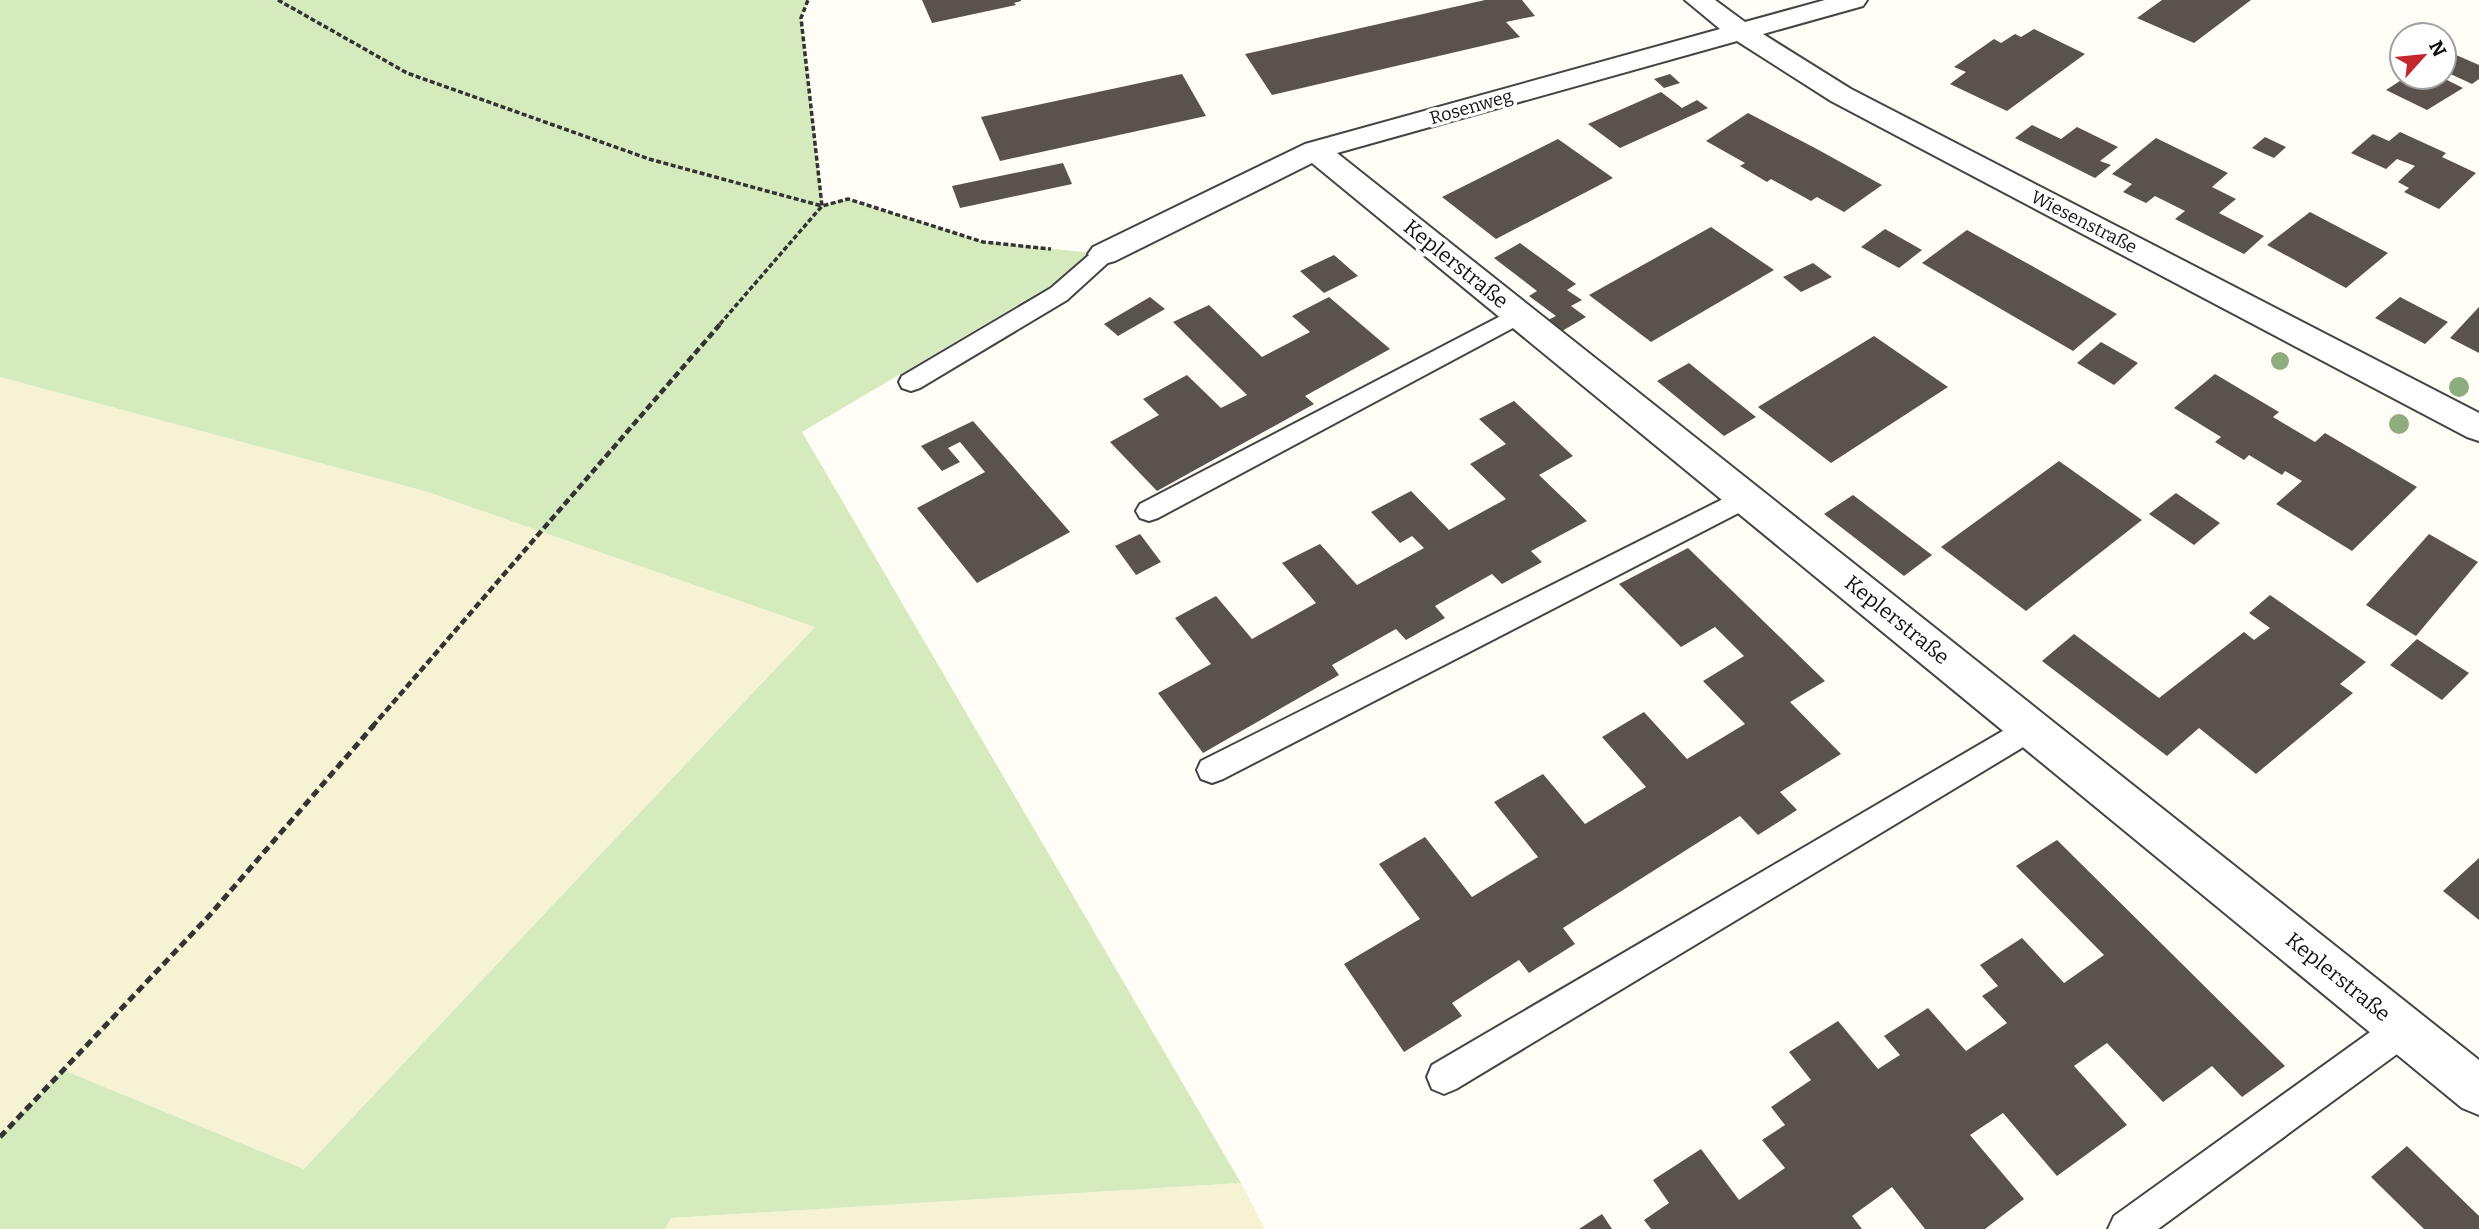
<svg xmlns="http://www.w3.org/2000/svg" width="2479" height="1229" font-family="Bitter,serif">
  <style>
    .farmland { fill: #f6f3d4 }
    .green { fill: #d5ebbd }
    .building { fill: #5a524d }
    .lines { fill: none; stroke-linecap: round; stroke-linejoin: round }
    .service-casing { stroke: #444; stroke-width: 4 }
    .minor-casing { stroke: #444; stroke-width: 4 }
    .path-far2 { stroke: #333; stroke-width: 3.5; stroke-dasharray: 5 2.5; stroke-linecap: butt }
    .path-far1 { stroke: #333; stroke-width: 4.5; stroke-dasharray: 7 3.5; stroke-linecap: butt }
    .path { stroke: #333; stroke-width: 5; stroke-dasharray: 8 4.5; stroke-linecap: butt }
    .service { fill: #fff; fill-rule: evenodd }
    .minor { fill: #fff; fill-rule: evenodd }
    .tree { fill: #8dad7f }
    .labels { text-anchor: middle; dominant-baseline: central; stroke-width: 7; stroke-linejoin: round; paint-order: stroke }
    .far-street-label { font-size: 18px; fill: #111; stroke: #fff }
    .street-label { font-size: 21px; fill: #111; stroke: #fff }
  </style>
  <rect width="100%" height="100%" fill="#fffdf5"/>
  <g class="farmland">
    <path d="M0,377L428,492L816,626L304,1169L63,1070L0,1137Z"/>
    <path d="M1241,1183L1265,1229H665L671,1218Z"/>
  </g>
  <path class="green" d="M0,0H808L801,19L822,205L848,199L983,242L1104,254L802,432L1241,1183L671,1218L665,1229H0V1137L63,1070L304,1169L815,627L428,492L0,377Z"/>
  <g class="building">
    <path d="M922,0H1021V1L1014,3L1016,5L932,23Z"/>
    <path d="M1485,0H1522L1535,16L1506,22L1520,37L1272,95L1245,54Z"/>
    <path d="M2162,0H2251L2194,43L2137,18Z"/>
    <path d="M2034,29L2085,54L2007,111L1950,84L1966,72L1954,67L1994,39L2001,43L2015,34L2021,37Z"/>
    <path d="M2447,51L2479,65V79L2472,84L2444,71V53Z"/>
    <path d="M1182,74L1206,116L1000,161L981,117Z"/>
    <path d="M1670,74L1680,83L1664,88L1654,79Z"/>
    <path d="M2406,77H2441L2463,88L2427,110L2386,90Z"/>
    <path d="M1661,92L1682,108L1697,100L1708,108L1620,148L1588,124Z"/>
    <path d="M1748,113L1815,148L1882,185L1844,212L1817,197L1811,201L1771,179L1767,182L1740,166L1745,163L1706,141Z"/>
    <path d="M2032,125L2061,139L2077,127L2118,147L2100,161L2111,165L2095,178L2015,138Z"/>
    <path d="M2400,132L2446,153L2442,157L2476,173L2439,209L2404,192L2409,188L2398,182L2415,166L2397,159L2386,169L2351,153L2373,134L2389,141Z"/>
    <path d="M2265,137L2286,147L2274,158L2252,148Z"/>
    <path d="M2156,138L2228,173L2212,187L2236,199L2219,213L2264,236L2244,254L2175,219L2185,211L2155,196L2146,203L2123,192L2132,184L2112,174Z"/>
    <path d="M1558,139L1613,178L1496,239L1442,197Z"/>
    <path d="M1063,163L1072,184L960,208L952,186Z"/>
    <path d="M2310,212L2388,253L2346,288L2267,245Z"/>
    <path d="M1711,227L1774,270L1651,342L1589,295Z"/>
    <path d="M1885,229L1922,250L1899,268L1861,247Z"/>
    <path d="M1967,230L2041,271L2117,314L2073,351L1922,263Z"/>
    <path d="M1520,243L1576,284L1567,290L1582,300L1571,306L1586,317L1562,331L1548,320L1556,316L1529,296L1537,291L1494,258Z"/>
    <path d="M1334,255L1358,276L1324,293L1300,271Z"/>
    <path d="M1813,263L1832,277L1801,292L1783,277Z"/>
    <path d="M1150,297L1165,309L1118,336L1104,324Z"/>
    <path d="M1329,297L1390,349L1305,396L1314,404L1157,491L1110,442L1159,415L1143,399L1187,375L1221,408L1247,395L1173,322L1209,305L1262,357L1310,332L1292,316Z"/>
    <path d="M2400,297L2448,322L2425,344L2375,318Z"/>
    <path d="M2479,307V353L2450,338Z"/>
    <path d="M1874,336L1948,387L1831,463L1758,407Z"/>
    <path d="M2101,342L2138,363L2114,385L2077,363Z"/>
    <path d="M1689,363L1721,389L1756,417L1724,436L1657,381Z"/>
    <path d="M2215,374L2279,412L2273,417L2315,442L2325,433L2417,487L2352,551L2276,504L2302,481L2285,471L2282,475L2249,455L2244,460L2215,442L2221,437L2174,408Z"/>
    <path d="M1514,401L1573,456L1539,475L1587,521L1531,551L1542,562L1502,584L1492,574L1435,606L1445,618L1406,640L1396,629L1332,665L1339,675L1203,753L1158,693L1211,664L1175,618L1216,596L1252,639L1316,603L1282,563L1320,544L1357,585L1424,548L1412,536L1400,543L1371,512L1411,491L1449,530L1506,499L1470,464L1506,444L1479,419Z"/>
    <path d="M973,421L1070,532L977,583L917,508L985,472L960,442L948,448L960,462L942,471L921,446Z"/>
    <path d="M2059,461L2142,520L2026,611L1941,547Z"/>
    <path d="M2176,493L2220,523L2194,545L2149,514Z"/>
    <path d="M1853,495L1895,527L1932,555L1904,576L1824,514Z"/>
    <path d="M1140,534L1161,562L1136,575L1115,546Z"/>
    <path d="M2429,534L2478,562L2416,636L2366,605Z"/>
    <path d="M1688,548L1825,681L1790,702L1841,754L1780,792L1797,810L1758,835L1740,816L1563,928L1575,944L1529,973L1519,960L1452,1003L1462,1016L1404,1052L1344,964L1420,919L1379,864L1425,837L1472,897L1538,857L1494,802L1543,774L1585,824L1646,787L1602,737L1644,712L1687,759L1745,724L1703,681L1744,656L1715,627L1681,647L1619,584Z"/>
    <path d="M2270,595L2366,662L2340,684L2353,693L2256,774L2199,728L2167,756L2042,661L2074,634L2159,698L2244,632L2254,640L2270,628L2249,613Z"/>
    <path d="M2417,639L2469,673L2442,700L2390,665Z"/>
    <path d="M2057,840L2285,1066L2242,1097L2212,1066L2163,1102L2107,1043L2074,1066L2127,1125L2057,1176L2003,1113L1970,1135L2024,1199L1985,1229H1925L1892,1187L1852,1216L1862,1229H1651L1644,1220L1669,1203L1653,1180L1701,1149L1739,1200L1785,1168L1762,1140L1785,1125L1771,1107L1811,1080L1789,1052L1838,1021L1878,1069L1900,1055L1884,1036L1928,1008L1966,1051L2007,1023L1982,996L1998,986L1980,965L2022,938L2064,983L2104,955L2016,866Z"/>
    <path d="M2479,858V920L2443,891Z"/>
    <path d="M2407,1146L2479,1216V1229H2424L2371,1177Z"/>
    <path d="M1602,1214L1612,1229H1579Z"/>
  </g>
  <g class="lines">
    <defs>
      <g id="service">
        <path d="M1104,247L1112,249L1115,254L1112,259L1067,300L920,388L911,391L902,388L899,382L902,376L1051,288L1096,249Z"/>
        <path d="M1518,307L1526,309L1530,315L1526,321L1158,518L1149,521L1140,518L1136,511L1140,504Z"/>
        <path d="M1745,488L1754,491L1758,498L1754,505L1223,779L1212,783L1201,779L1197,770L1201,761Z"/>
        <path d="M2030,715L2040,719L2045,728L2040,737L1456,1089L1444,1094L1432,1089L1427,1077L1432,1065Z"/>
        <path d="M2403,1012L2415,1017L2420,1029L2415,1041L2158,1229H2108L2114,1216L2391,1017Z"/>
      </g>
      <path id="minor" d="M1685,0H1715L1745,22L1825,0H1867L1863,6L1763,34L1851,89L2479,413V441L2467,437L1831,101L1737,41L1337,153L2479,1060V1115L2462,1108L1312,163L1115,261L1104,264L1093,261L1088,254L1093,247L1305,144L1720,29Z"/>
    </defs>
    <use href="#service" class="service-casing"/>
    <use href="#minor" class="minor-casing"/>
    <g class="path-far2">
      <path d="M278,0L407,73L649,159L822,206L801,18L808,0"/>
      <path d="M720,324L822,206L848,199L983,242L1051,249"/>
    </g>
    <path class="path-far1" d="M372,727L722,322"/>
    <path class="path" d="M0,1137L208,917L374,725"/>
    <use href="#service" class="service"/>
    <use href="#minor" class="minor"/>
  </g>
  <g class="tree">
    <circle cx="2280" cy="361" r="9"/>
    <circle cx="2459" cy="387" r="10"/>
    <circle cx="2399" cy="424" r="10"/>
  </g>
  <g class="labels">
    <g class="far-street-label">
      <text transform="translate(1471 107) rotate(-16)">Rosenweg</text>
      <text transform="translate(2084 222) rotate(27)">Wiesenstraße</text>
    </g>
    <g class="street-label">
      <text transform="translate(1456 264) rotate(39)">Keplerstraße</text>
      <text transform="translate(1897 620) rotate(39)">Keplerstraße</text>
      <text transform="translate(2338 977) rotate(39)">Keplerstraße</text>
    </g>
  </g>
  <g transform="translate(2423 56) rotate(63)"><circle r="33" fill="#ffffff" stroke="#a0a0a0" stroke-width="2"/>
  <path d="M0-5L12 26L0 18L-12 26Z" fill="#c4262e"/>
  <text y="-10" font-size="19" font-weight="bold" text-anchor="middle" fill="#111111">N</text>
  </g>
</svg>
